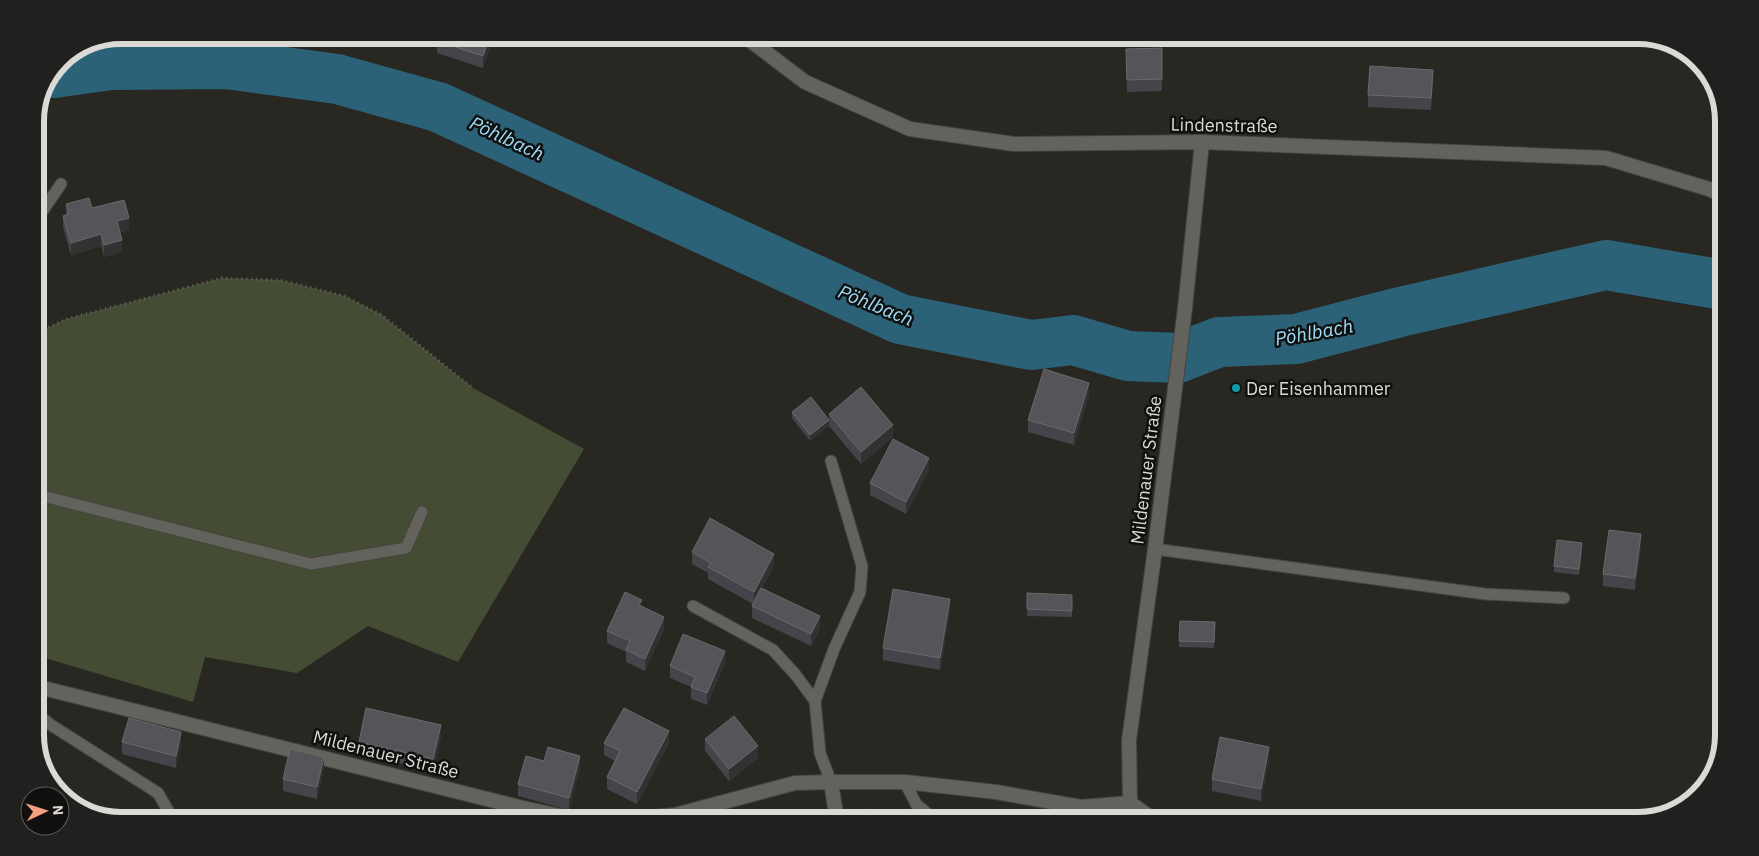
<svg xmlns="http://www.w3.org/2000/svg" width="1759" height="856" font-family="'IBM Plex Sans',sans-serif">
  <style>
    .green { fill: #444d33 }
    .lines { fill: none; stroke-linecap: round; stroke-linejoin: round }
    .river { stroke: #2b6278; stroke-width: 50 }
    .service-casing { stroke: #454440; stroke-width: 13 }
    .minor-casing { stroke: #454440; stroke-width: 16 }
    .secondary-casing { stroke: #454440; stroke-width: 16 }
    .path { stroke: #676662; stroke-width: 3; stroke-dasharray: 1 4; stroke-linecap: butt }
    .service { stroke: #64625c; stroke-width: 11 }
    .minor { stroke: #64625c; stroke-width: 14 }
    .secondary { stroke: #64625c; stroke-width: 14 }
    .wall { fill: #45444a }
    .shaded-wall { fill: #333233 }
    .building { fill: #555459; stroke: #6a696c }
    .culture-dot { fill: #0f9aa8; stroke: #11100e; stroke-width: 2 }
    .labels { text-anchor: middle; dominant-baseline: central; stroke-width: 5; stroke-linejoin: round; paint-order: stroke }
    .street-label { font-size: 18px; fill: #dad9d6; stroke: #11100e }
    .poi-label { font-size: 18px; fill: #dad9d6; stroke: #11100e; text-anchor: start }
    .water-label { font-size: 19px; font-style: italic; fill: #9cdffc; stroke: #11100e }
    .rim { fill: none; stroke: #dad9d6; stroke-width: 6 }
  </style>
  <rect width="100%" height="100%" fill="#282722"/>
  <path class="green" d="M222,278L280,280L345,296L382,315L473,388L584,449L458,662L368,626L297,673L205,657L193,702L35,655V334L66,319Z"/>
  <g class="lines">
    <path class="river" d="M54,73L111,65L227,64L337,79L438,107L900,319L1031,345L1073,340L1128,356L1178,358L1219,342L1296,339L1400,312L1606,265L1724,285"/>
    <defs>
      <g id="service">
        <path d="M35,222L61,184"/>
        <path d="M831,461L862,566L860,592L834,649L815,701L820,753L831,782"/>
        <path d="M35,494L311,564L406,548L422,512"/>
        <path d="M1155,549L1485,594L1564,598"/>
        <path d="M693,606L773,650L795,674L815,701"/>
        <path d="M35,712L51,725L158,793L174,821"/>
        <path d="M905,782L916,804L936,821"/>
      </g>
      <g id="minor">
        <path d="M35,686L519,807L583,821"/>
        <path d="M831,782L837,821"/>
        <path d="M1130,803L1129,740L1155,549L1185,308L1202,142"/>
        <path d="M613,821L675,815L795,783L831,782H905L996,792L1081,807L1130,803L1156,821"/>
      </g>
      <path id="secondary" d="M743,35L805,82L910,129L1014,144L1202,142L1606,158L1709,189L1724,196"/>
    </defs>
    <use href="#service" class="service-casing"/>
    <use href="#minor" class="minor-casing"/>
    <use href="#secondary" class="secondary-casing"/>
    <path class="path" d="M35,334L66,319L222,278L280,280L345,296L382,315L473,388"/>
    <use href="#service" class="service"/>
    <use href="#minor" class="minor"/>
    <use href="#secondary" class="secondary"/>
  </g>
  <g class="wall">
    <path d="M491,35V44L483,68L437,53V41Z"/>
    <path d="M1162,48V91L1127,92L1126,49Z"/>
    <path d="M1433,81L1431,110L1368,107V95Z"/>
    <path d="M66,204L92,208L129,230L120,232L122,252L104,257L101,246L71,255L63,228V216L66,215Z"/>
    <path d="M1089,395L1074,445L1028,432V420Z"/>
    <path d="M792,412L829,420V414L893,437L861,464L829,426L810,441L792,418Z"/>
    <path d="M929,470L906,514L870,495V483Z"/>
    <path d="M1641,546L1635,590L1603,586V574Z"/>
    <path d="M1582,550L1579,575L1554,572V566Z"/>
    <path d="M692,552L774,566L762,588L820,628L811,646L752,618V606L753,604L708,579V573L692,564Z"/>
    <path d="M1027,593L1072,595V617L1027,616Z"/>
    <path d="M642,606L664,629L645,671L626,662V652L607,643V631Z"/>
    <path d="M950,611L940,670L883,660V648Z"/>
    <path d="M1215,622L1214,648L1179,647V641Z"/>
    <path d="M725,663L707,705L691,699V687L670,678V666Z"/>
    <path d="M441,737L433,771L359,754V742Z"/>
    <path d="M705,739L758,758L729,781L705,751Z"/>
    <path d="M122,742L181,744L176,768L122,754Z"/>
    <path d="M604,743H669L637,804L607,789V777L615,761L604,755Z"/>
    <path d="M1269,759L1261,801L1212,791V779Z"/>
    <path d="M544,761L580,768L569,810L518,796V784Z"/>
    <path d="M324,768L317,799L283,791V779Z"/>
  </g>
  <g class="shaded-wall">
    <path d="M490,35H491V44L483,68V56Z"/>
    <path d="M129,218V230L117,233V221Z"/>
    <path d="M101,234V246L71,255V243Z"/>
    <path d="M122,240V252L104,257V245Z"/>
    <path d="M1089,383V395L1074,445V433Z"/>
    <path d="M829,420V426L810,441V435Z"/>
    <path d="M893,425V437L861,464V452Z"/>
    <path d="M929,458V470L906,514V502Z"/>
    <path d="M1641,534V546L1635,590V578Z"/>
    <path d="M1582,543V550L1579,575V569Z"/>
    <path d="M774,554V566L754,604V592Z"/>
    <path d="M950,599V611L940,670V658Z"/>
    <path d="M820,616V628L811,646V634Z"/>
    <path d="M664,617V629L645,671V659Z"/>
    <path d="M725,651V663L707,705V693Z"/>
    <path d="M441,725V737L433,771V759Z"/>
    <path d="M669,731V743L637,804V792Z"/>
    <path d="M181,732V744L176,768V756Z"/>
    <path d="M758,746V758L729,781V769Z"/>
    <path d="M1269,747V759L1261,801V789Z"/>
    <path d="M580,756V768L569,810V798Z"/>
    <path d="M324,757V768L317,799V787Z"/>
  </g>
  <g class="building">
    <path d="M439,35H490L483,56L437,41Z"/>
    <path d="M1162,48V79L1127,80L1126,49Z"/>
    <path d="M1370,66L1433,70L1431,98L1368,95Z"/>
    <path d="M89,198L92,208L124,200L129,218L117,221L122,240L104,245L101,234L71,243L63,216L69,214L66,204Z"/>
    <path d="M1044,369L1089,383L1074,433L1028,420Z"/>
    <path d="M861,387L893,425L861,452L829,414Z"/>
    <path d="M811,397L829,420L810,435L792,412Z"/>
    <path d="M893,439L929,458L906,502L870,483Z"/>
    <path d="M710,518L774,554L754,592L708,567L711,563L692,552Z"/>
    <path d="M1609,530L1641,534L1635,578L1603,574Z"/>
    <path d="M1557,540L1582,543L1579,569L1554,566Z"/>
    <path d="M761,588L820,616L811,634L752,606Z"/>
    <path d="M893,589L950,599L940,658L883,648Z"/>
    <path d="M625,592L642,600L639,605L664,617L645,659L626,650L630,641L607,631Z"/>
    <path d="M1027,593L1072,595V611L1027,609Z"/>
    <path d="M1180,621L1215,622L1214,642L1179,641Z"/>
    <path d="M683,634L725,651L707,693L691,687L695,677L670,666Z"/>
    <path d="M366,708L441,725L433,759L359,742Z"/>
    <path d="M624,708L669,731L637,792L607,777L620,751L604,743Z"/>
    <path d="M734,716L758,746L729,769L705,739Z"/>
    <path d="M129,718L181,732L176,756L122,742Z"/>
    <path d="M1220,737L1269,747L1261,789L1212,779Z"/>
    <path d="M548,747L580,756L569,798L518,784L526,756L544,761Z"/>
    <path d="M290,749L324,757L317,787L283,779Z"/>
    <path d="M868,809L913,818L912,821H866Z"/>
    <path d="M986,812L1010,819L1009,821H983Z"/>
  </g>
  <circle class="culture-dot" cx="1236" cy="388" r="5"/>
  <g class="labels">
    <g class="street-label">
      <text transform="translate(1224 125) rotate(1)">Lindenstraße</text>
      <text transform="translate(1146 470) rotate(-83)">Mildenauer Straße</text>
      <text transform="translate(386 754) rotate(14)">Mildenauer Straße</text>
    </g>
    <g class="poi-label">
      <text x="1246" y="388">Der Eisenhammer</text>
    </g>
    <g class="water-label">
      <text transform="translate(507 138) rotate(25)">Pöhlbach</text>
      <text transform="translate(876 305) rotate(22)">Pöhlbach</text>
      <text transform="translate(1314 332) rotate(-10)">Pöhlbach</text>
    </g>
  </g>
  <path d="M0 0H1759V856H0ZM121 44H1638A77 77 0 0 1 1715 121V735A77 77 0 0 1 1638 812H121A77 77 0 0 1 44 735V121A77 77 0 0 1 121 44Z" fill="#21201e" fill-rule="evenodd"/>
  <path class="rim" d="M121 44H1638A77 77 0 0 1 1715 121V735A77 77 0 0 1 1638 812H121A77 77 0 0 1 44 735V121A77 77 0 0 1 121 44Z"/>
  <g transform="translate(45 811) rotate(86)"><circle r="24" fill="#11100e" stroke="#61605e"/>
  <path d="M0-4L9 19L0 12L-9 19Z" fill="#f2a081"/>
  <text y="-8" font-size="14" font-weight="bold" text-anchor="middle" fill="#dad9d6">N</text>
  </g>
</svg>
